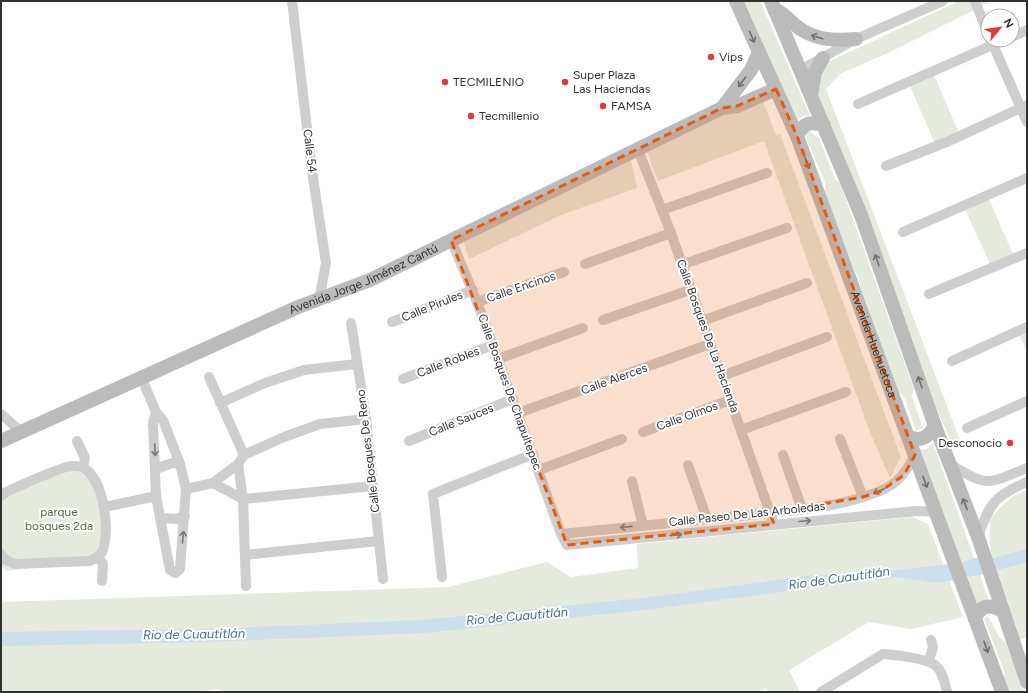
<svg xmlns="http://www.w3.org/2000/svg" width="1028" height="693" font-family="Figtree,sans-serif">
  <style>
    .green { fill: #e4eadd }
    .water { fill: #cddfed }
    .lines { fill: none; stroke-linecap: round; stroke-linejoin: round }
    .street { stroke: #cecece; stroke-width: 10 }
    .secondary { stroke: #bbb; stroke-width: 14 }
    .oneway { stroke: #6f6f6f }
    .oneway2 { stroke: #787878 }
    .marked { fill: #e8590c; fill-opacity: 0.2; stroke: #e8590c; stroke-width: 3; stroke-dasharray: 8 5; stroke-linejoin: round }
    .poi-dot { fill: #e3383e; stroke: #fff; stroke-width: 1.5 }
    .labels { text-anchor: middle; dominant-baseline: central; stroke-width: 4; stroke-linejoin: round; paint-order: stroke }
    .poi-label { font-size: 12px; fill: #313131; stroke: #fff; text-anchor: start }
    .street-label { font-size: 12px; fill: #313131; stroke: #fff }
    .park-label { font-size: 12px; fill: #526d3e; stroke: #fff }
    .water-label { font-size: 13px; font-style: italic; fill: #3f6f93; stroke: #fff }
  </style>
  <rect width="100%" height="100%" fill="#fff"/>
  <g class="green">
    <path d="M741,1H760L810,116C803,115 800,117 796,123Z"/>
    <path d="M959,1H992L892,51L840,74L826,89L960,440L952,444L927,386L817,93L819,80L826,63Z"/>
    <path d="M933,73L959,133L935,144L909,84Z"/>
    <path d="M761,96L776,136L780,134L901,457L890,478L870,432L764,141L658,181L646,149Z"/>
    <path d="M809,131L819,138L835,179L840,183L914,389L912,396L923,428L916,431L905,399L896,388L857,276L826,198L825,182L807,140L806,133Z"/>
    <path d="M630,155L637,188L561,215L469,259L462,236Z"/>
    <path d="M988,197L1014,256L991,266L964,207Z"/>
    <path d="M1027,330V352L1019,334Z"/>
    <path d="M933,443L974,558L959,563L918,448L925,450Z"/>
    <path d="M61,470H79L92,478L105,529L94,560L6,571L1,565V493Z"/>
    <path d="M1027,490V637L1019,640C1009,610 992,574 990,542C989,537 990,524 990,518L1013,496Z"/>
    <path d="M912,517L928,524L963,617L911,629L869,622L789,670L800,692H768L765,688L760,692H230L215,689L198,692H1V602L448,587L547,562L571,577L638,568L637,544Z"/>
    <path d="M980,575L989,602L975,606L966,578Z"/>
    <path d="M987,616L990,619L999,637L1006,643L1024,692H1007L1003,681L1005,673L984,619Z"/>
  </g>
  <path class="water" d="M1027,549V562L980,575L937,583L896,577L644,610L424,633L206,642L1,646V632L205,629L422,620L644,598L806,576L896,570L959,563L974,558H993Z"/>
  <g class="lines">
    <g class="street">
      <path d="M292,1L312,171L326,263L319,300"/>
      <path d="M975,1L988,34"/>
      <path d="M1012,37L1027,30"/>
      <path d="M991,40L1027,122"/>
      <path d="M800,70L856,39L943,1"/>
      <path d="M858,104L1004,40"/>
      <path d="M638,150L671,233L774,524"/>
      <path d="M886,166L949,141L1027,105"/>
      <path d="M662,210L767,173"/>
      <path d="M903,232L1027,178"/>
      <path d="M451,240L477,302L561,534L567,545L917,511L936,512"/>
      <path d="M585,264L671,233"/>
      <path d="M681,265L787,228"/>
      <path d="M929,294L1027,253"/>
      <path d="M477,302L564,272"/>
      <path d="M603,320L690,290"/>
      <path d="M702,321L807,283"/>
      <path d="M392,322L473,290"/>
      <path d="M351,323L366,419L383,579"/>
      <path d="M498,359L583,328"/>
      <path d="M952,361L1027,327"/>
      <path d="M722,376L827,337"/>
      <path d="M141,377L156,412L163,420L180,464L186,489L180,569L175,573L170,570L156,496L153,423L156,412"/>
      <path d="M209,377L244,455"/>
      <path d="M403,379L493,345"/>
      <path d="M220,403L265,383L304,370L357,364"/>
      <path d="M518,413L710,344"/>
      <path d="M1,414L20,431"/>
      <path d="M967,428L1027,401"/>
      <path d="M741,430L846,392"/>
      <path d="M643,432L730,400"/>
      <path d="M840,439L863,497"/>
      <path d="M77,441L85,458L83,467"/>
      <path d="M409,441L513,399"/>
      <path d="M783,455L802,509"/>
      <path d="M238,464L243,499L246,586"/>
      <path d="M950,464C988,488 987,484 1027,468"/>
      <path d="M688,465L707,519"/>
      <path d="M156,469L172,463L180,464"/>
      <path d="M539,470L622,439"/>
      <path d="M632,481L643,526"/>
      <path d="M213,483L243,499"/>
      <path d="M186,489L213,483L238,464L244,455L284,437L320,424L366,419"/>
      <path d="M1,496L6,492C17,487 63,466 72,466C75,466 81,466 84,468C104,480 111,532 102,552C99,557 95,558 90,561L15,564L6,560L1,554"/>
      <path d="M243,499L373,486"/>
      <path d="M105,507L156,496"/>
      <path d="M160,518L177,519L185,516"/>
      <path d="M561,534C620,528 680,522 740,516C786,511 837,509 880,491C898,484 906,472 915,455"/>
      <path d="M978,537C990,503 994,496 1027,482"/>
      <path d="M245,555L378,541"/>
      <path d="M98,557L103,564L102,581"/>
      <path d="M442,577L433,494L533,454"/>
      <path d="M929,661L933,647L931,640"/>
      <path d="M821,692L883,654C895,655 927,658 936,666C943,672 945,684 947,692"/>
    </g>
    <g class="secondary">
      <path id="s1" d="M736,1L797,136L1002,692"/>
      <path d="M771,1L861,215L935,426L978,537L1027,682"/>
      <path d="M774,9C783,13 787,18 794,24C812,40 833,41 856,39"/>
      <path d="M811,95L815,72L823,58"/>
      <path d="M722,108L751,70L759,52"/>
      <path d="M797,136C803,123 810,121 824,125"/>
      <path d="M909,437C922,442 928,437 935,426"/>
      <path id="s2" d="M1,441L298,307L370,280L722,108L737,106L776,89"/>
      <path d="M975,619C980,605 989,604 1001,610"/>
    </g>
  </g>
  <defs><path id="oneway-shaft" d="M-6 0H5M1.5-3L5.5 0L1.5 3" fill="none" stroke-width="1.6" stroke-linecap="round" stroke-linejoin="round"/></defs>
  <g class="oneway">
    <use href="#oneway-shaft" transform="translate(752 37) rotate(66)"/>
    <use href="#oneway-shaft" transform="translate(817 37) rotate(-162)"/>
    <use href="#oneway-shaft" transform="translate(742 82) rotate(127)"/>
    <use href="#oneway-shaft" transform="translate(807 163) rotate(70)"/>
    <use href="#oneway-shaft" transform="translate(877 260) rotate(-109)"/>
    <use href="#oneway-shaft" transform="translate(920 382) rotate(-109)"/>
    <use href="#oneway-shaft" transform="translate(925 482) rotate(70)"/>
    <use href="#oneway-shaft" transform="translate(965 504) rotate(-111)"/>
    <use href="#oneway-shaft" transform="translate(986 647) rotate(70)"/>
  </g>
  <g class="oneway2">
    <use href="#oneway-shaft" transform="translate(155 450) rotate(87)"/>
    <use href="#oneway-shaft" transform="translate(879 491) rotate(157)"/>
    <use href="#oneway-shaft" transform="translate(805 521) rotate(-5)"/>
    <use href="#oneway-shaft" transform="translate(626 527) rotate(174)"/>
    <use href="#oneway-shaft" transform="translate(676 535) rotate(-6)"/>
    <use href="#oneway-shaft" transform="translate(183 537) rotate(-85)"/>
  </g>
  <path class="marked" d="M776,89L797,136L915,455L904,475L881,491L863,497L770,513L774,524L567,545L451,240L722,108L737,106Z"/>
  <g class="poi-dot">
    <circle cx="711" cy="57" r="4"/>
    <circle cx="445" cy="82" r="4"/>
    <circle cx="565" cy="82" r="4"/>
    <circle cx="603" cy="106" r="4"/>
    <circle cx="471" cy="116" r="4"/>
    <circle cx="1010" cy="443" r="4"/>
  </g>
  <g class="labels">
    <g class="poi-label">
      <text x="719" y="57">Vips</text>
      <text x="573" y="75">Super Plaza<tspan x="573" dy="14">Las Haciendas</tspan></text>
      <text x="453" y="82">TECMILENIO</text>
      <text x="611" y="106">FAMSA</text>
      <text x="479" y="116">Tecmillenio</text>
      <text x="1002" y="443" text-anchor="end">Desconocio</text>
    </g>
    <g class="street-label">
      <text transform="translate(310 151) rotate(83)">Calle 54</text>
      <text stroke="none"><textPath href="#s2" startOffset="397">Avenida Jorge Jiménez Cantú</textPath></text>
      <text transform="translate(521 287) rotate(-19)">Calle Encinos</text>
      <text transform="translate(432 306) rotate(-22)">Calle Pirules</text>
      <text transform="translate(708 336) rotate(70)">Calle Bosques De La Hacienda</text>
      <text stroke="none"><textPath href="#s1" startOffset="370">Avenida Huehuetoca</textPath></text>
      <text transform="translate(448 362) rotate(-21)">Calle Robles</text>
      <text transform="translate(614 379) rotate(-20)">Calle Alerces</text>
      <text transform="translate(510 392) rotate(70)">Calle Bosques De Chapultepec</text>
      <text transform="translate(687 416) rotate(-20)">Calle Olmos</text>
      <text transform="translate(461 420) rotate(-22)">Calle Sauces</text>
      <text transform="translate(368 451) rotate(-97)">Calle Bosques De Reno</text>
      <text transform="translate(747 514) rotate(-6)">Calle Paseo De Las Arboledas</text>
    </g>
    <g class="park-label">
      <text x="59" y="512">parque<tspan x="59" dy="14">bosques 2da</tspan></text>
    </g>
    <g class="water-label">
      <text transform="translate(839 578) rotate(-8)">Rio de Cuautitlán</text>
      <text transform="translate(517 616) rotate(-5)">Rio de Cuautitlán</text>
      <text transform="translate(194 634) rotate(-1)">Rio de Cuautitlán</text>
    </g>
  </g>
  <rect width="1028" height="693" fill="none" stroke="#313131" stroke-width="4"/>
  <g transform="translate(1000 28) rotate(61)"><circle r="19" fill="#ffffff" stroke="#adadad"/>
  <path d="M0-3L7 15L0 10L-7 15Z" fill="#e3383e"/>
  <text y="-6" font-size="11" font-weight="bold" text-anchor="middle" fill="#313131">N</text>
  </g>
</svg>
